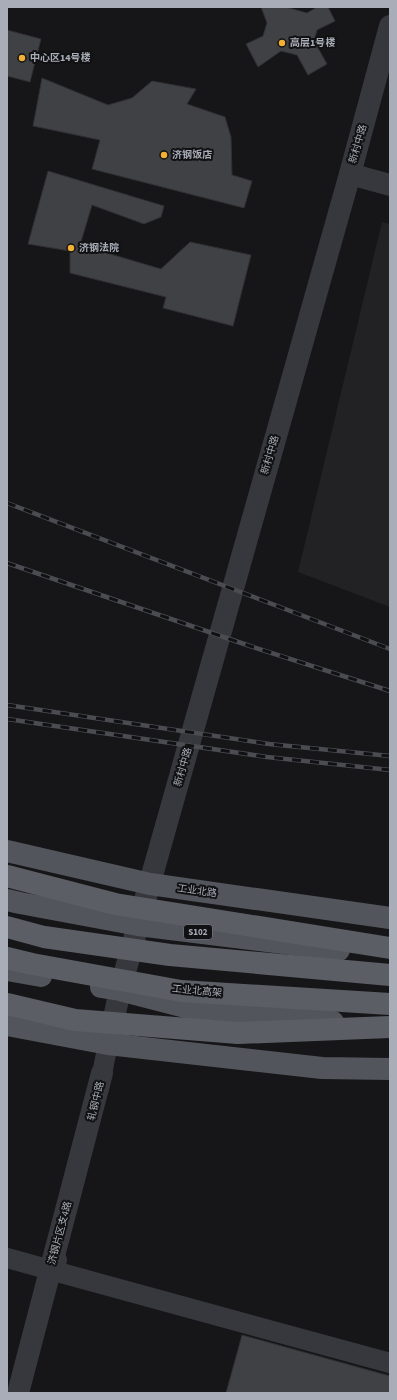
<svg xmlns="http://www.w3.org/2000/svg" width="397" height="1400" font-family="'Source Sans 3','Noto Sans SC',sans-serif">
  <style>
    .built { fill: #222225 }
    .building { fill: #404145; stroke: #303034 }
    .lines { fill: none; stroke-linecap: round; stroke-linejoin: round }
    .minor { stroke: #37383d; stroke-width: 20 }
    .tertiary { stroke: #37383d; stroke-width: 22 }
    .primary { stroke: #53555c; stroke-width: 22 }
    .rail-casing { stroke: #4a4c52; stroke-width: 4.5 }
    .rail { stroke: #111113; stroke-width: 3; stroke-dasharray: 9; stroke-linecap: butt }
    .trunk-bridge { stroke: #5b5e65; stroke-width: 22 }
    .poi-dot { fill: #f2b134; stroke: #111113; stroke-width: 1.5 }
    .labels { text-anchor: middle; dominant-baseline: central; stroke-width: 4; stroke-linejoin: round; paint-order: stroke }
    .shield { fill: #111113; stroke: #7b7e86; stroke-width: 1 }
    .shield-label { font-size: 9px; font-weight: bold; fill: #a8adb8 }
    .poi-label { font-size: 10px; font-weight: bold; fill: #a8adb8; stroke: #111113; text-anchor: start }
    .street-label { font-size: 10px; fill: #a8adb8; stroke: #111113 }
  </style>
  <rect width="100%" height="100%" fill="#161618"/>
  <path class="built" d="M382,222L390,224V607L298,572Z"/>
  <g class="building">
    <path d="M261,7H286L307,13L317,7H328L335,21L317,30L314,41L327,64L308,75L297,55L281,51L258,67L246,44L263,36L267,23Z"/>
    <path d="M7,30L41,39L30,82L7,76Z"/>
    <path d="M42,78L108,105L132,98L152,81L196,89L187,104L225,117L231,137L232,175L252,181L244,208L92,169L100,140L33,126Z"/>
    <path d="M48,171L164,206L161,217L144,224L92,205L80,245L161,269L190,242L251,255L233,326L163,308L166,297L70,273V251L28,244Z"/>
    <path d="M242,1335L390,1376V1393H226Z"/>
  </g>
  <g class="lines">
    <g class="minor">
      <path d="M99,1089L108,1044"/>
      <path d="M7,1258L54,1271L57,1260"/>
      <path d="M54,1271L390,1363"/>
    </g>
    <g class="tertiary">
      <path d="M350,174L390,185"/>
      <path d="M109,1041L120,990L138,925L350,174L390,26"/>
      <path d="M18,1393L102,1073"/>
    </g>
    <g class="primary">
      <path d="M7,851L150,884L390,918"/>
      <path d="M7,900L20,903L138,925L339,950"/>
      <path d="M7,970L41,976"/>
      <path d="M101,987L120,990L189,1008L333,1022"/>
      <path d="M7,1025L108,1044L322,1068L390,1069"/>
    </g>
    <defs>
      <g id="rail">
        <path d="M7,503L390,649"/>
        <path d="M7,563L250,646L390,691"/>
        <path d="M7,705L269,744L390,756"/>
        <path d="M7,719L267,757L390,770"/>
      </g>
    </defs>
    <use href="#rail" class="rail-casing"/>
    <use href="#rail" class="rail"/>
    <g class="trunk-bridge">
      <path d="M7,876L115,904L390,948"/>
      <path d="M7,927L44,937L170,955L390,975"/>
      <path d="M7,958L32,964L181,991L390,1004"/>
      <path d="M7,1004L75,1020L238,1033L390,1027"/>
    </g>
  </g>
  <g class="poi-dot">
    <circle cx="282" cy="43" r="4"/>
    <circle cx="22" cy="58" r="4"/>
    <circle cx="164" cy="155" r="4"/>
    <circle cx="71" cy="248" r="4"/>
  </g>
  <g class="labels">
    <rect class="shield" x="184" y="925" width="28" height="14" rx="3"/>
    <g class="shield-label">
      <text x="198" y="932">S102</text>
    </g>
    <g class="poi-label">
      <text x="290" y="43">高层1号楼</text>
      <text x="30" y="58">中心区14号楼</text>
      <text x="172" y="155">济钢饭店</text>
      <text x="79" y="248">济钢法院</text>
    </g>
    <g class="street-label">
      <text transform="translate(358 144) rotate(-74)">新村中路</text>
      <text transform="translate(270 455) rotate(-74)">新村中路</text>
      <text transform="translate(183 767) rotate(-74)">新村中路</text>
      <text transform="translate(197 891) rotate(8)">工业北路</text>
      <text transform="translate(197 991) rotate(5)">工业北高架</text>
      <text transform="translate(96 1101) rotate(-76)">轧钢中路</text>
      <text transform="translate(60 1233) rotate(-75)">济钢片区支4路</text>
    </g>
  </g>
  <rect width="397" height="1400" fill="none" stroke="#a8adb8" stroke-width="16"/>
</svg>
